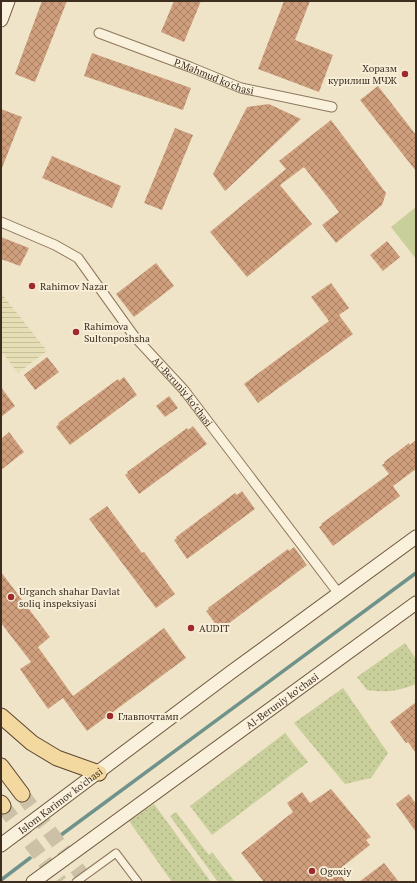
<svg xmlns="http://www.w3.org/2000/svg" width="417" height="883" font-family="'PT Serif',serif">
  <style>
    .farmland { fill: url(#farmland-rules) }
    .green { fill: url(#green-dots) }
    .pitch { fill: #c9cf9b }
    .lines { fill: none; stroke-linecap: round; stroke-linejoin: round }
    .stream { stroke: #6f938a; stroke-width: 3.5 }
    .building { fill: url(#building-cross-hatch) }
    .primary-tunnel { stroke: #ccc0a6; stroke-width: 15; stroke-dasharray: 15 8; stroke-linecap: butt }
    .pedestrian-casing { stroke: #8d765c; stroke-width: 9 }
    .minor-casing { stroke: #8d765c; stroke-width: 11 }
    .secondary-casing { stroke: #6f573f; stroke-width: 15 }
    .primary-casing { stroke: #5b4430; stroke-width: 17 }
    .pedestrian { stroke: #faf1dc; stroke-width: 7 }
    .minor { stroke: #faf1dc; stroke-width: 9 }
    .secondary { stroke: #faf1dc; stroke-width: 13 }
    .primary { stroke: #f3d9a0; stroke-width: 15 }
    .poi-dot { fill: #9e2a2b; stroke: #f7eed8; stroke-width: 1.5 }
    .labels { text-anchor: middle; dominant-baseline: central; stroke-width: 4; stroke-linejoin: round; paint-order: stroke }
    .poi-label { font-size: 10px; fill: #3d2e20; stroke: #f7eed8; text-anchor: start }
    .street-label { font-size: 10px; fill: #3d2e20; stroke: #f7eed8 }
  </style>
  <defs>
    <pattern id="farmland-rules" width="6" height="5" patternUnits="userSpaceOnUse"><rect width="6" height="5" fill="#e6deb5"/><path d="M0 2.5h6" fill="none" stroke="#c6bf9b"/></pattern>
    <pattern id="green-dots" width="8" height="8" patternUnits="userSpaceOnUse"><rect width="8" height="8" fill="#c9cf9b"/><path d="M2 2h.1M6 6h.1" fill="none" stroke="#aeb285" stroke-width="1.8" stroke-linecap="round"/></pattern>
    <pattern id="building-cross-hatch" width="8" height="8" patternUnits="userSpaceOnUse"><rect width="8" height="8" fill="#cf9f7d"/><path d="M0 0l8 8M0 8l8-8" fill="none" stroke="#a98266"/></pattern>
  </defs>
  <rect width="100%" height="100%" fill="#f0e4c8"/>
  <path class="farmland" d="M1,293L47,351L18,373L1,351Z"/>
  <g class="green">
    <path d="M405,643L416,659V684C398,691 386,693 367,690L357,677Z"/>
    <path d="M343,688L388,753L371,778L345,784L294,723Z"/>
    <path d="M285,733L308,762L212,835L190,806Z"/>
    <path d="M154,804L211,882H172L129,821Z"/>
    <path d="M176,812L209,855L212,852L235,882H218L170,816Z"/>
  </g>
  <path class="pitch" d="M416,207V259L391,227Z"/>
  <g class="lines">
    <g class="stream">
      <path d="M61,835L416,573"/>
      <path d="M1,880L30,858"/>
    </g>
  </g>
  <g class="building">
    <path d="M42,1H67L35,82L15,74Z"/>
    <path d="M174,1H201L184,42L161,32Z"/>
    <path d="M284,1H310L295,40L333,55L319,92L258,69Z"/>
    <path d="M92,53L191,88L183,110L84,76Z"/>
    <path d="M378,86L416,135V171L360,100Z"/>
    <path d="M269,104L301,119L225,191L213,174L247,107Z"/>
    <path d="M1,109L22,117L2,168H1Z"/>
    <path d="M331,120L386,193L382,205L336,243L322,225L339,212L304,167L280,185L312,224L247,277L210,232L286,169L279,161Z"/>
    <path d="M175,128L193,135L162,210L144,203Z"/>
    <path d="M52,156L121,186L112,208L42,178Z"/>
    <path d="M1,237L29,248L20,266L1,259Z"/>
    <path d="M387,241L400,257L383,271L370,255Z"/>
    <path d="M156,263L174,286L134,317L116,294Z"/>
    <path d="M331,283L349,308L339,315L353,334L258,403L244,384L329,321L311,297Z"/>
    <path d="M47,357L59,372L35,390L24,375Z"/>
    <path d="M124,377L137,395L70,445L56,427L59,424L58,423L118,379L119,381Z"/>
    <path d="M1,387L15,406L1,417Z"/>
    <path d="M169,396L178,408L165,417L156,406Z"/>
    <path d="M193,426L207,444L139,494L125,475L128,473L127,472L187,428L188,430Z"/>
    <path d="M9,432L24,452L1,470V439Z"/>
    <path d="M416,440V469L393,486L400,496L333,546L319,527L322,525L321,524L389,474L382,465L385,463L384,462L409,443L410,445Z"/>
    <path d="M242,491L255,509L187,559L174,540L177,538L176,537L235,493L237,495Z"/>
    <path d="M107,506L142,553L144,552L175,594L156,608L89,519Z"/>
    <path d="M294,547L307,565L220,630L206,611L209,609L208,608L288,549L289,551Z"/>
    <path d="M1,572L50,637L38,647L73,696L164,628L186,658L87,731L63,698L48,709L20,669L31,662L1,623Z"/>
    <path d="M416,702V753L408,742L406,743L390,722Z"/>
    <path d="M331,789L371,837L366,840L370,845L337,871L346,882H264L241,853L293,812L287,803L302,792L310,803Z"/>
    <path d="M409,794L416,804V832L396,804Z"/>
    <path d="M384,863L399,882H359Z"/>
  </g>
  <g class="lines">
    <g class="primary-tunnel">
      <path d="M22,794L87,882"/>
      <path d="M3,806L60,882"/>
    </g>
    <defs>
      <path id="pedestrian" d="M76,882L116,853L138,882"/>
      <g id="minor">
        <path id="s1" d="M99,33L190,67L241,88L332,107"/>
        <path id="s2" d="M1,222L55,245L78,258L134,336L184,390L339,594"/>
      </g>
      <g id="secondary">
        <path d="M1,20L8,1"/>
        <path id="s3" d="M1,845L230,673L416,537"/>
        <path id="s4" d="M33,882L416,603"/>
      </g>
      <g id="primary">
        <path d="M1,716L32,743L57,758L99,773"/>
        <path d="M1,766L22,794"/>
        <path d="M1,803L3,806"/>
      </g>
    </defs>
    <use href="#pedestrian" class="pedestrian-casing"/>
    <use href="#minor" class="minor-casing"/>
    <use href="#secondary" class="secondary-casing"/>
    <use href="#primary" class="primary-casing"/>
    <use href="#pedestrian" class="pedestrian"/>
    <use href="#minor" class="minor"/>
    <use href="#secondary" class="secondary"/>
    <use href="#primary" class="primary"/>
  </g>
  <g class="poi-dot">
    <circle cx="405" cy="74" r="4"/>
    <circle cx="32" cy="286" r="4"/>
    <circle cx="76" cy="332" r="4"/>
    <circle cx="11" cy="597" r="4"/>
    <circle cx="191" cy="628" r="4"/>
    <circle cx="110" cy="716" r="4"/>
    <circle cx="312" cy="871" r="4"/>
  </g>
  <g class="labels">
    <g class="poi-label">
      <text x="397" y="68" text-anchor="end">Хоразм<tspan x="397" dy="12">курилиш МЧЖ</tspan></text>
      <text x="40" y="286">Rahimov Nazar</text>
      <text x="84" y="326">Rahimova<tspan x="84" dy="12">Sultonposhsha</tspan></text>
      <text x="19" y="591">Urganch shahar Davlat<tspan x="19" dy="12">soliq inspeksiyasi</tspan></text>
      <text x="199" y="628">AUDIT</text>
      <text x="118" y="716">Главпочтамп</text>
      <text x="320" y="871">Ogoxiy</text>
    </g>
    <g class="street-label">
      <text stroke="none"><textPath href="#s1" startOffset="123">P.Mahmud ko'chasi</textPath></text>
      <text stroke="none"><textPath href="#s2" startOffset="255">Al-Beruniy ko’chasi</textPath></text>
      <text stroke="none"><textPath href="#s4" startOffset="308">Al-Beruniy ko’chasi</textPath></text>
      <text stroke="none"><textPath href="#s3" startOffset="74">Islom Karimov ko'chasi</textPath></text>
    </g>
  </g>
  <rect width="417" height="883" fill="none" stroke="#3d2e20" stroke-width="4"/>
</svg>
